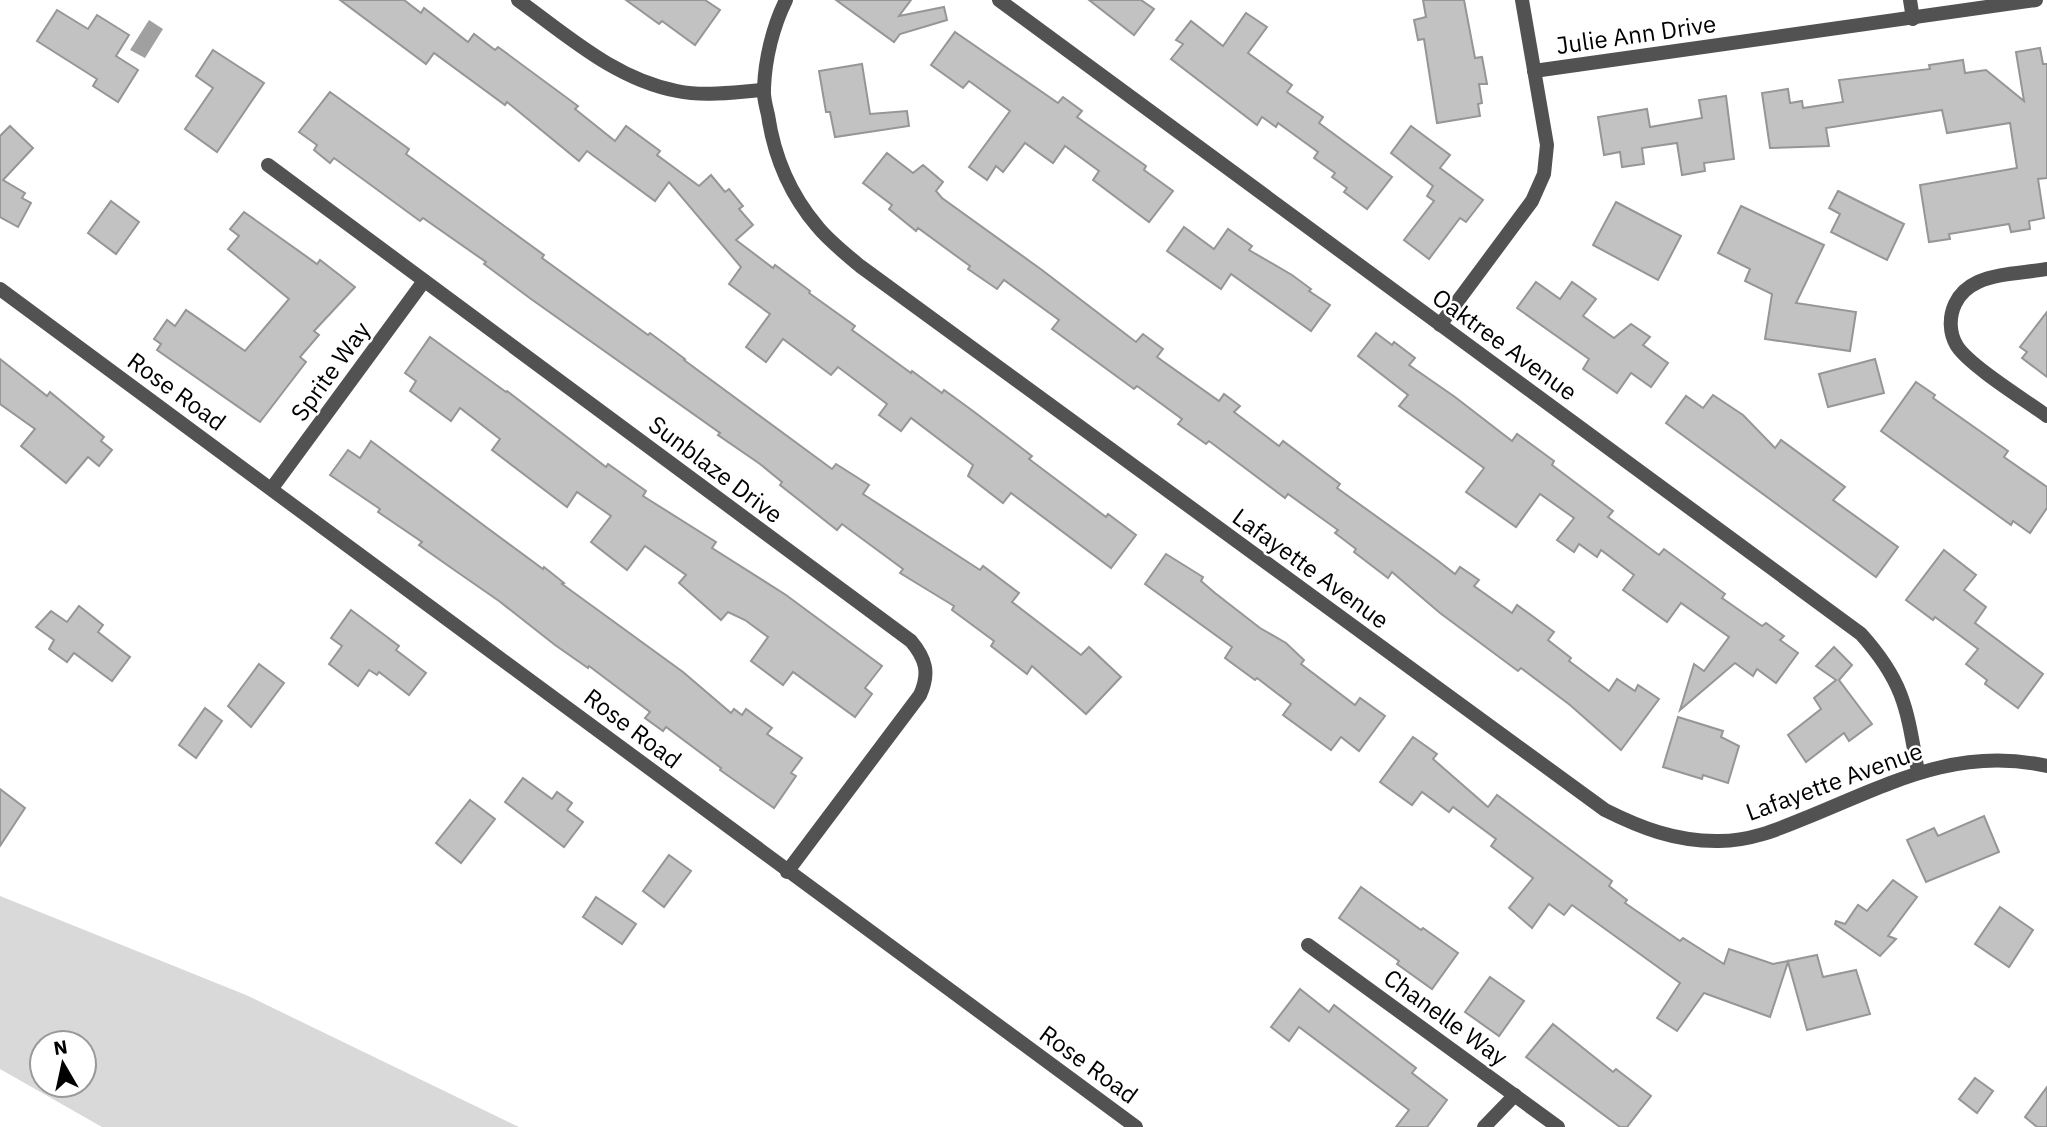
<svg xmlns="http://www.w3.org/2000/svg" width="2047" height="1127" font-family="'IBM Plex Sans',sans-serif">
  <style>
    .green { fill: #d9d9d9; fill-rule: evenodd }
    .water { fill: #a0a0a0 }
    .building { fill: #c2c2c2; stroke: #969696; stroke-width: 2 }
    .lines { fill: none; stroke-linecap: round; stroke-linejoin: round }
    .minor { stroke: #525252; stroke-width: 14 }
    .labels { text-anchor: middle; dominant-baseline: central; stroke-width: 5; stroke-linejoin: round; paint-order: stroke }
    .street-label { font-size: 24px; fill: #000; stroke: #fff }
  </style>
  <rect width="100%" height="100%" fill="#fff"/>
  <path class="green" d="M0,896L246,995L519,1127H102L0,1069ZM42,1043H84V1085H42Z"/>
  <path class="water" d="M149,20L163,29L145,58L130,50Z"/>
  <g class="building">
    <path d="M340,0H404L421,13L424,8L468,42L474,34L495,50L498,47L578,106L575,109L615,141L626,126L660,151L657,155L699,186L711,175L725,192L729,189L743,206L739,209L753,225L736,240L773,268L775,265L810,291L809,293L855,326L852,330L911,373L912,371L942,393L944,390L973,411L1032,456L1029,459L1106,517L1108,514L1136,535L1111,568L1011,493L1003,503L968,476L973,465L911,418L901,431L879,415L887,404L838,367L831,375L783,339L766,362L746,347L770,314L729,284L741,267L669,182L655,201L587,151L579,161L507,102L505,105L434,53L426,64Z"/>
    <path d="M626,0H705L720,10L695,45L662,21L659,24Z"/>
    <path d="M836,0H911L899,16L944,7L947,20L900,34L894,42Z"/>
    <path d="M1089,0H1141L1154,9L1134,35Z"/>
    <path d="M1423,0H1464L1475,58L1482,57L1487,84H1479L1482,103L1478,104L1480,116L1437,123L1424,39L1418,40L1414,20L1426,17Z"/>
    <path d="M57,10L88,29L97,15L129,35L116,56L138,70L118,102L93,86L97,79L37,41Z"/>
    <path d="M1246,13L1267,27L1248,53L1292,85L1287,92L1323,117L1319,123L1392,177L1367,209L1344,192L1347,188L1332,177L1335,173L1314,158L1318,152L1278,123L1276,127L1262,117L1257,125L1171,59L1183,44L1176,40L1191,21L1223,46Z"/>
    <path d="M955,32L1058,103L1063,97L1082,111L1077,117L1146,166L1144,170L1173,191L1149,222L1093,180L1099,171L1065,146L1053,163L1025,143L1003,172L996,166L987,180L969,167L1010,111L969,81L963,88L931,65Z"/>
    <path d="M2040,48L2043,64H2047V178L2038,179L2044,218L2029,221L2030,229L2011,232L2009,224L1949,234L1950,239L1929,242L1920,185L2017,168L2010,123L1947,133L1942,110L1826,128L1829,146L1770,148L1762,93L1788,89L1790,103L1802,101L1803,108L1843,102L1839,80L1930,69L1929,65L1963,60L1965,73L1986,70L2024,101L2016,52Z"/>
    <path d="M213,50L264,83L217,152L185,129L213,88L196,76Z"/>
    <path d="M862,64L870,114L907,111L909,126L835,137L830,112H826L819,71Z"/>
    <path d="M330,92L409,149L406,154L544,255L542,258L648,335L650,333L685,359L684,360L832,469L836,464L869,485L863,494L980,570L983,566L1019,593L1012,602L1081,655L1089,647L1121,677L1086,714L1032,666L1027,674L991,646L994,641L952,610L954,606L900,573L903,569L842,524L837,530L780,485L782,482L760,464L718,435L720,433L531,299L484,264L486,262L423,218L420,221L334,158L330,163L314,150L317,145L299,132Z"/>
    <path d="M1726,96L1734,159L1704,163L1705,171L1682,175L1677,143L1642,148L1644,164L1622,167L1620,152L1604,155L1598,117L1647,109L1650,127L1702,118L1699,100Z"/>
    <path d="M10,126L33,148L3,180L25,193L22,198L31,203L18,227L0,217V136Z"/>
    <path d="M1411,126L1450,155L1440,168L1483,200L1466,222L1460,218L1429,259L1404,240L1434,201L1427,196L1433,186L1391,153Z"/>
    <path d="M887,153L913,173L923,165L943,182L936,191L942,198L1042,270L1136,342L1143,334L1163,349L1157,357L1219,401L1224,394L1240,406L1234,412L1279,446L1283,441L1340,484L1337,488L1437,560L1455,574L1460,567L1479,580L1474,586L1512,613L1517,605L1554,632L1548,640L1571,658L1569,661L1609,691L1617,679L1635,691L1638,685L1659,699L1621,750L1570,705L1521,668L1518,671L1440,613L1392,572L1388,578L1354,552L1356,549L1335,533L1338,530L1288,494L1285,498L1209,441L1206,444L1178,424L1182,419L1137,386L1134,389L1052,329L1059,320L1004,280L997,289L968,269L970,266L918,228L916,231L889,209L892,205L863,183Z"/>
    <path d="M1838,191L1904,224L1887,260L1831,232L1840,214L1829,208Z"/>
    <path d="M111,201L139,222L116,254L88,233Z"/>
    <path d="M1616,202L1681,236L1658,280L1593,245Z"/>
    <path d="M1741,206L1824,245L1796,303L1856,312L1850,351L1765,339L1772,294L1745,281L1750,269L1718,253Z"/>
    <path d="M244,212L317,264L320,260L355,287L314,331L319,335L300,357L306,362L260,422L157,350L161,344L154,339L167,320L175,326L186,310L245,351L289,299L228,249L239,236L230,229Z"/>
    <path d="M1184,227L1214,249L1228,229L1252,246L1249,250L1292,275L1311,289L1309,291L1330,305L1311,331L1231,274L1221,289L1167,251Z"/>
    <path d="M1536,282L1560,299L1572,282L1596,299L1583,316L1614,338L1631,324L1650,337L1643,345L1668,363L1651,387L1631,373L1617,393L1583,369L1589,359L1517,308Z"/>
    <path d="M2047,312V377L2022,358L2027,352L2020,347Z"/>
    <path d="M1376,333L1392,345L1394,342L1415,358L1409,365L1455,397L1512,441L1517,434L1554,461L1552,465L1613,511L1608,517L1659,555L1664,549L1725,594L1722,598L1762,626L1766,623L1784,636L1780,640L1798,653L1776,683L1757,669L1753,676L1735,663L1680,710L1694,664L1704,671L1729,637L1681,603L1667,622L1623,590L1634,575L1601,550L1597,557L1579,544L1574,552L1557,540L1574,518L1540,494L1516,527L1466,492L1484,468L1399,406L1408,395L1358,356Z"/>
    <path d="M430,337L506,392L507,391L606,467L608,464L646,491L643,496L716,542L712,548L786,595L882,666L865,688L872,694L855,717L793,672L783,685L751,661L768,637L745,620L728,612L721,620L679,583L686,575L645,546L627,570L591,542L611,516L577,492L567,507L492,450L500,439L460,408L451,421L410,391L416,381L405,373Z"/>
    <path d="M0,359L47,396L50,392L104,437L101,441L112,450L99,466L88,457L66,483L21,446L35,429L0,404Z"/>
    <path d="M1875,359L1884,393L1828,407L1819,374Z"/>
    <path d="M1916,382L1935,395L1933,398L2008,451L2004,457L2047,487V508L2030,533L2013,521L2011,525L1881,431Z"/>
    <path d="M1713,395L1743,415L1775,448L1781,440L1845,487L1833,500L1898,547L1876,577L1666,423L1686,396L1703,408Z"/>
    <path d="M371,441L486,527L543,569L544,567L564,583L562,584L683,672L731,713L734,709L742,715L746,709L772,728L767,734L802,758L791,773L796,776L774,808L720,770L721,768L666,727L663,731L645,718L650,712L589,666L588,668L555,645L499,601L450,567L419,545L422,542L378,512L380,509L330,475L348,450L360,458Z"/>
    <path d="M1944,550L1976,575L1964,590L1986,607L1975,623L2043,674L2018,708L1985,684L1987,680L1966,664L1978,649L1935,617L1933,620L1906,600Z"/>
    <path d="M1166,554L1203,577L1201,581L1215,593L1260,628L1286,643L1304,660L1301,664L1355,705L1360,698L1385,716L1359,751L1341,737L1331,750L1283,715L1291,704L1257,678L1255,680L1225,658L1232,647L1145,584Z"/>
    <path d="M79,606L103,625L98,632L130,657L112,681L74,653L67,662L49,649L54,640L36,627L51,611L67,622Z"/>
    <path d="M351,610L399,646L396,650L426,673L409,695L379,672L377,675L369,670L358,686L329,664L342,646L331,638Z"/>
    <path d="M1834,647L1852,665L1839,680L1872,724L1849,741L1844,733L1806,762L1788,735L1821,709L1814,698L1836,680L1816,666Z"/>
    <path d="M259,664L284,683L251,727L228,706Z"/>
    <path d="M205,708L222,721L196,758L179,745Z"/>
    <path d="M1678,717L1723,731L1721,737L1739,746L1728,783L1703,775L1702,779L1663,767Z"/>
    <path d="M1413,737L1437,754L1433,759L1488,807L1497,795L1612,881L1609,886L1627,900L1625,903L1680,941L1683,938L1724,964L1729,949L1773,964L1817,955L1823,977L1856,970L1870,1014L1807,1030L1788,962L1770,1017L1704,993L1677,1031L1657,1018L1680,983L1572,905L1564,915L1549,904L1532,928L1509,908L1533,878L1491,846L1496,839L1453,807L1449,812L1422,792L1412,805L1380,782Z"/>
    <path d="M523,778L552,799L557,792L572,803L567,810L583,822L564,847L505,802Z"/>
    <path d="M0,789L25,808L0,846Z"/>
    <path d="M470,800L495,819L461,863L436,843Z"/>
    <path d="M1984,816L1999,852L1926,882L1907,840L1934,828L1938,836Z"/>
    <path d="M669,855L691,871L664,907L643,891Z"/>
    <path d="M1893,880L1917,897L1888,936L1896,939L1880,956L1835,924L1836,921L1845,924L1858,905L1867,911Z"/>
    <path d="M1361,887L1421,930L1423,928L1458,953L1432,989L1397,964L1399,961L1339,918Z"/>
    <path d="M596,897L636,924L622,944L583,917Z"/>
    <path d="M2000,907L2033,930L2009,967L1975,944Z"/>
    <path d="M1490,977L1524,1001L1499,1036L1465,1012Z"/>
    <path d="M1300,989L1329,1012L1334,1005L1416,1068L1412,1073L1447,1100L1427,1127H1396L1409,1110L1299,1027L1289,1041L1271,1027Z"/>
    <path d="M1553,1024L1613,1072L1616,1069L1651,1096L1627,1127H1620L1526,1057Z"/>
    <path d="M1975,1078L1993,1091L1977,1113L1959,1099Z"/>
    <path d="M2047,1087V1127H2037L2025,1117Z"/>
  </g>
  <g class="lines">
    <g class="minor">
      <path d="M518,0C568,36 615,79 677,91C705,97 735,92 764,90"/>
      <path d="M786,0C773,26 765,59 764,88C763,97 766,106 768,115C774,156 790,194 817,226C829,241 846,254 860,266L1605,810C1641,828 1675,841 1716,841C1749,842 1779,829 1808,817C1889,784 1957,746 2047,766"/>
      <path d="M999,0L1861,634C1905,683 1907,710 1918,772"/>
      <path d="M1910,0L1913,19"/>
      <path d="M1534,71L2036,0"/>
      <path d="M268,165L911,641C926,659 930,673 920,695L787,872"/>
      <path d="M2047,269C2025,273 1998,273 1978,282C1967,287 1960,293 1955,304C1949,317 1949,333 1957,346C1970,366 2025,400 2047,416"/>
      <path d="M0,289C379,568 756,849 1136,1127"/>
      <path d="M1440,325L1532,201L1544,174L1547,145L1522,0"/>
      <path d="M272,488L424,281"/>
      <path d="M1308,945L1558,1127"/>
      <path d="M1484,1127L1515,1095"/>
    </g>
  </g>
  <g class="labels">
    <g class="street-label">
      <text transform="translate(1636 34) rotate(-8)">Julie Ann Drive</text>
      <text transform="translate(1505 344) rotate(36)">Oaktree Avenue</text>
      <text transform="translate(330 371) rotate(-54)">Sprite Way</text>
      <text transform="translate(177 391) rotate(36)">Rose Road</text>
      <text transform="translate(716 469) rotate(37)">Sunblaze Drive</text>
      <text transform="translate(1311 568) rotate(36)">Lafayette Avenue</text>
      <text transform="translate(633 728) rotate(37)">Rose Road</text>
      <text transform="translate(1834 781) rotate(-20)">Lafayette Avenue</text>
      <text transform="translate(1446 1017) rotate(36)">Chanelle Way</text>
      <text transform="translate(1089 1064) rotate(36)">Rose Road</text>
    </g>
  </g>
  <g transform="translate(63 1064) rotate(351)"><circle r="33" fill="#ffffff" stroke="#999999" stroke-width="2"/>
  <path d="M0-5L12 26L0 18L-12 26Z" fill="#000000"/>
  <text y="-10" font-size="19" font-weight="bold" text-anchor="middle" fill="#000000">N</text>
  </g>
</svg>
